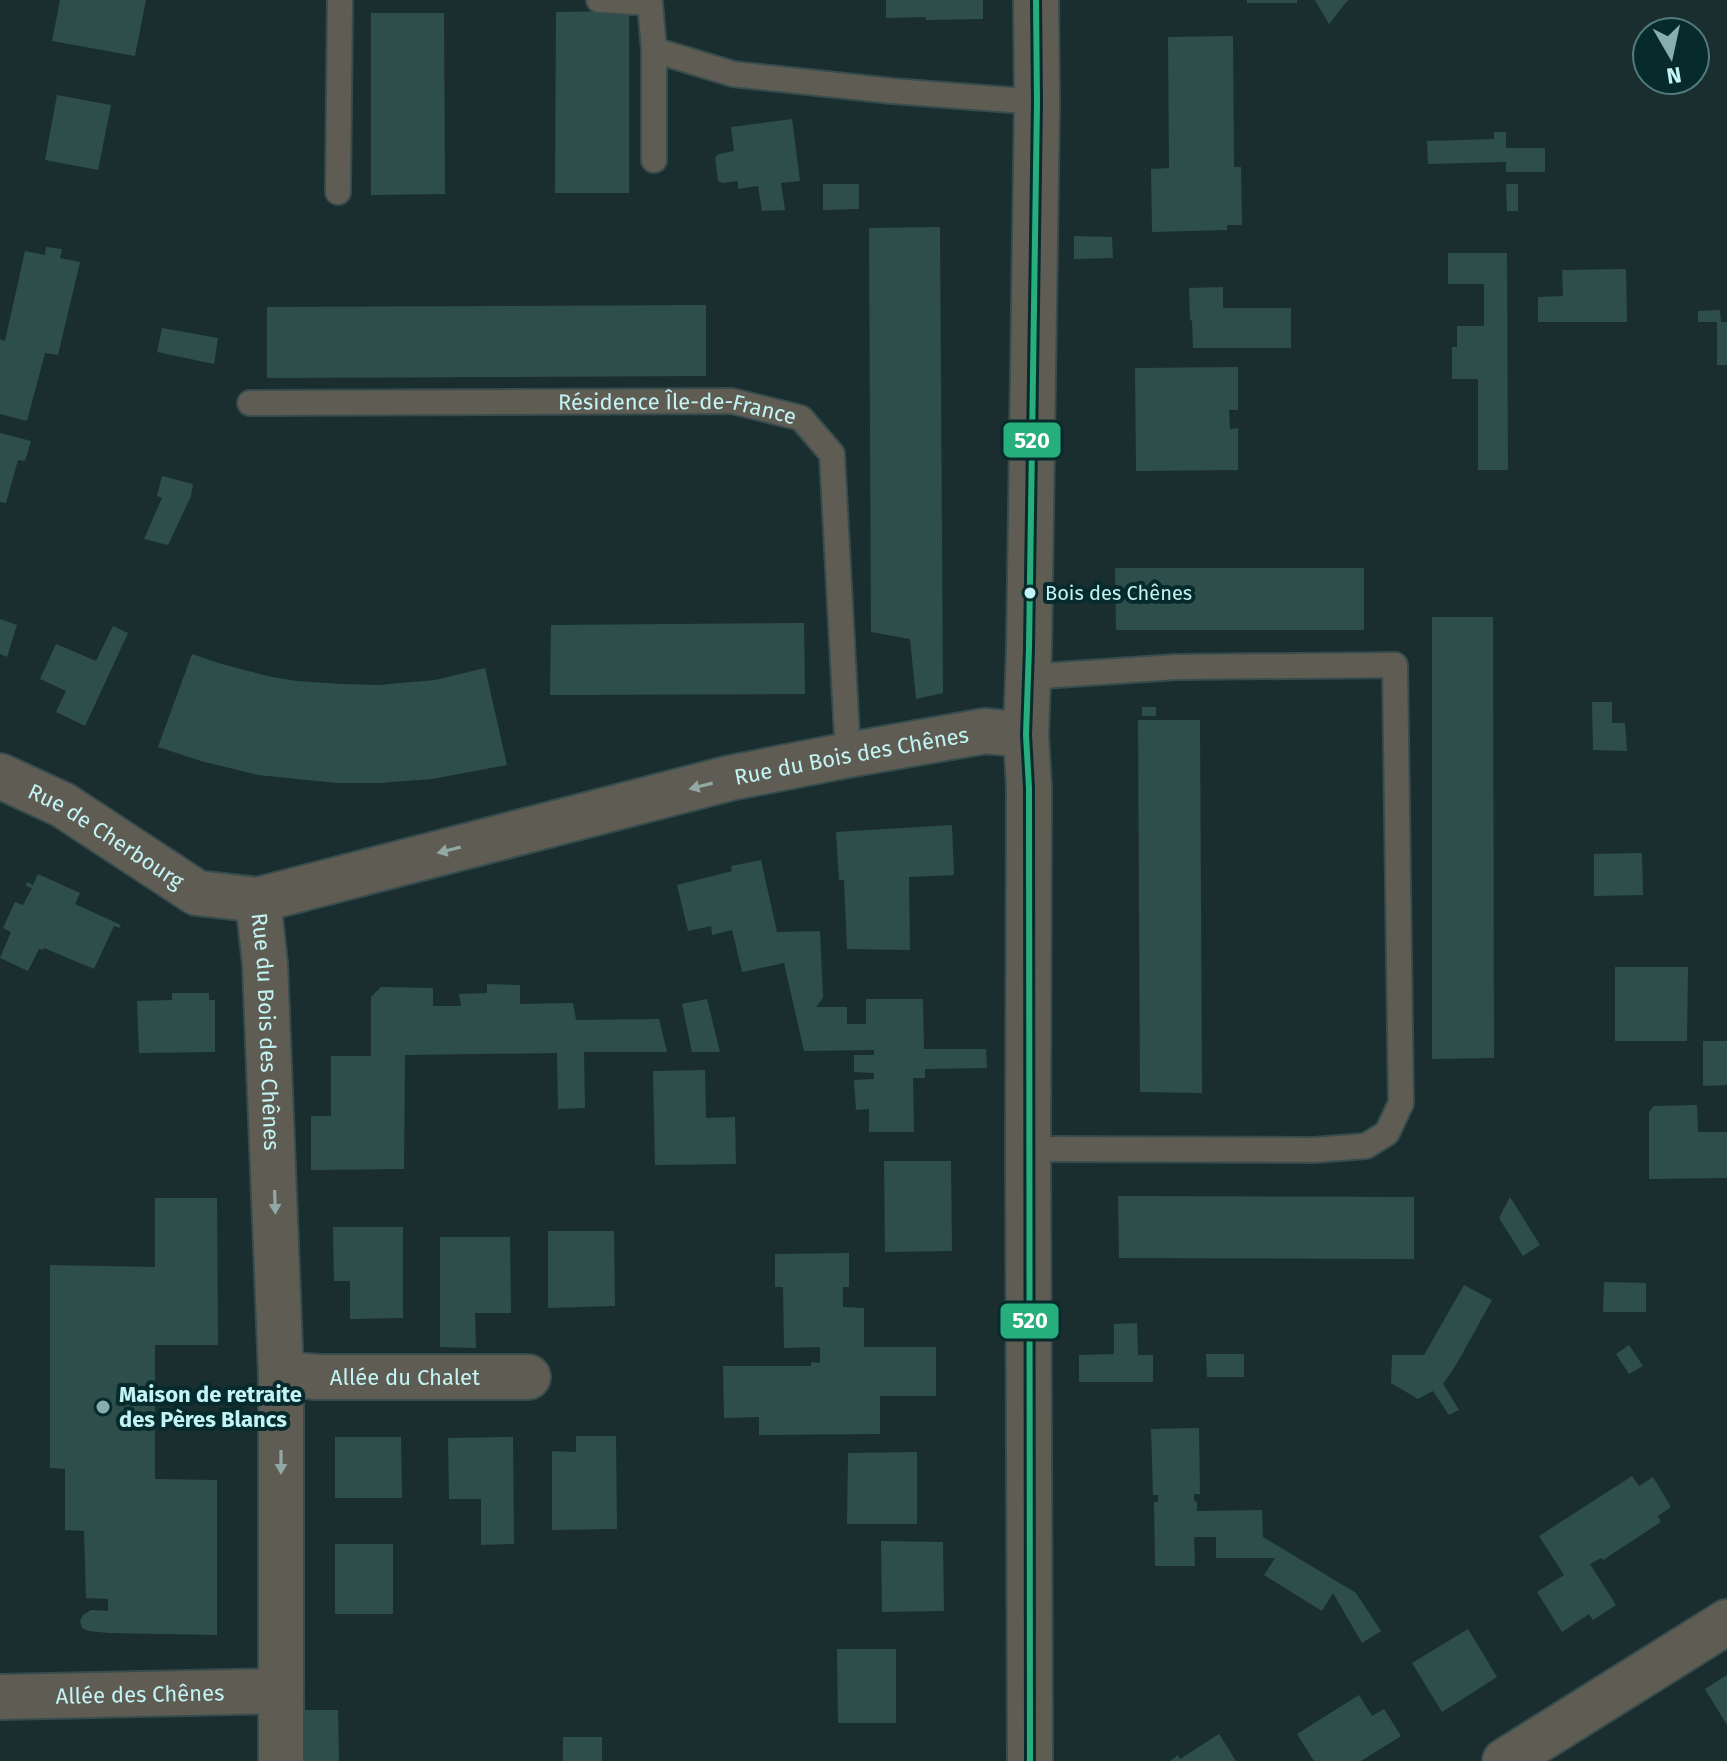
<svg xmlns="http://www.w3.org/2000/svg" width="1727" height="1761" font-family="'Fira Sans',sans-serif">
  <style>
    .building { fill: #2e4e4b }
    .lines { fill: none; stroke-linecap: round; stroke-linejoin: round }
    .service-casing { stroke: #374c4d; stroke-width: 28 }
    .minor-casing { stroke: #374c4d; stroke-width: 48 }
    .service { stroke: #5f5d53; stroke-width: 24 }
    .minor { stroke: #5f5d53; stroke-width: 44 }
    .bus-1-casing { stroke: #072b2d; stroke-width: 12 }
    .bus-1 { stroke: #26ae7d; stroke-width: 6 }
    .oneway { fill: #91a8a4 }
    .bus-dot { fill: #c3f4f5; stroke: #072b2d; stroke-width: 3 }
    .poi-dot { fill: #88afb0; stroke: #072b2d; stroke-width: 3 }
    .labels { text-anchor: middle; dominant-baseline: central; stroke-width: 8; stroke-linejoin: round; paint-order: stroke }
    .bus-label { font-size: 20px; fill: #c3f4f5; stroke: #072b2d; text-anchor: start }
    .street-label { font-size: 22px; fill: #c3f4f5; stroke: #072b2d }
    .poi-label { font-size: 22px; font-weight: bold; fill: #c3f4f5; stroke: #072b2d; text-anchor: start }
    .line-badge { stroke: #072b2d; stroke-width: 3 }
    .badge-label { font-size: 22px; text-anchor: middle; font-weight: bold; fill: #fff }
  </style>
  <rect width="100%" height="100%" fill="#1a2e2f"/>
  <g class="building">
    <path d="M60,0H146L135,56L52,41Z"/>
    <path d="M886,0H983V19L926,20V17L886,18Z"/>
    <rect x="1247" y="0" width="50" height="3"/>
    <path d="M1315,0H1348L1329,24Z"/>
    <path d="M629,11V193H555L556,12Z"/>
    <path d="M371,13H444L445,194L371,195Z"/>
    <path d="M1233,36L1234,167H1241L1242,225H1227V230L1152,232L1151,169L1169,168L1168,37Z"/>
    <path d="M57,95L111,105L98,170L45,160Z"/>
    <path d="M792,119L800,181L781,183L785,210L762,211L758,186L738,189V181L723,183L718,181L715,157L719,154L734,151L731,127Z"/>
    <path d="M1494,132H1506V148H1545V172H1506V162L1428,164L1427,141L1494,139Z"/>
    <path d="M823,184H859V209L823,210Z"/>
    <path d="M1506,184H1518V211H1507Z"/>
    <path d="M940,227L943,693L916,699L910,639L871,632L869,228Z"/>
    <path d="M1074,236L1112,237L1113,258L1074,259Z"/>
    <path d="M46,247L62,249L60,258L80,262L58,355L45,353L27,421L0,414V339L5,341L25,251L45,255Z"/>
    <path d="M1448,253H1507L1508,470H1478V379H1452V347H1457V326H1484V284H1448Z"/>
    <path d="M1626,269L1627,322H1538V297L1563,296L1562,270Z"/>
    <path d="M1223,287V308H1291V348H1193L1192,320L1190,321L1189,288Z"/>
    <path d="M706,305V376L267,378V307Z"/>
    <path d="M1720,310L1721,322H1727V365H1717V322H1698V311Z"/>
    <path d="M162,328L218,338L214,364L157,352Z"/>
    <path d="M1238,367V410H1229L1230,429L1238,428V470L1136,471L1135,368Z"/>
    <path d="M0,433L31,441L25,461L18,460L6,503L0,502Z"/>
    <path d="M162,476L193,484L191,496L168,545L144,539L162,498L157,496Z"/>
    <path d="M1115,568H1364V630H1116Z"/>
    <path d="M1432,617H1493L1494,1058L1432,1059Z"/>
    <path d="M0,619L17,625L7,657L0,654Z"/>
    <path d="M804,623L805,694L550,695L551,625Z"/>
    <path d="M113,626L128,633L85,726L56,712L66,691L40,679L56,644L96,661Z"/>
    <path d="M192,654L218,663L267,676L297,681L342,684L379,685L435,680L485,668L507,765L432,779L379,783H337L258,775L201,761L158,747Z"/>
    <path d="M1592,702H1612V723H1625L1627,751L1593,750Z"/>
    <rect x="1142" y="707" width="14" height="9"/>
    <path d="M1138,720H1200L1202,1093L1140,1092Z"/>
    <path d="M952,825L954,875L909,877L910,950L847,949L844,880H839L836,832Z"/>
    <path d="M1642,853L1643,895L1594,896V854Z"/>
    <path d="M761,860L777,932L820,931L823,998L816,1007H847V1024H866V999H923L924,1049H986L987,1068L925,1069V1078H913L914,1132H869V1109L856,1110L854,1080L874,1079V1073L854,1072V1055H874V1050L804,1051L784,963L742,972L732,930L712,935L711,926L688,931L677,885L732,871L731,866Z"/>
    <path d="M38,874L80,893L75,904L121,925L119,928L114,926L94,969L44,948L43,950L39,949L28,971L0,958L11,932L3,928L15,902L23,905L32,888L26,886L27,882L33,885Z"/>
    <path d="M1615,967H1688L1687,1041H1615Z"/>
    <path d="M487,984L520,985V1004L573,1003L576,1020L659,1019L667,1052H584L585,1108L558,1109L557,1053L405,1055L404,1169L311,1170V1116H331V1056H371V997L381,987L433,988V1006H461L459,994L487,993Z"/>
    <path d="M172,993H209V1000H215V1052L139,1053L137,1001L172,1000Z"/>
    <path d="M707,999L720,1052H692L682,1004Z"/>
    <path d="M1703,1041H1727V1085L1703,1086Z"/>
    <path d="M705,1070L706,1118L735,1117L736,1164L655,1165L653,1071Z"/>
    <path d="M1697,1105L1698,1132H1727V1178L1649,1179V1112L1654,1106Z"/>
    <path d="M884,1161H951L952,1251L885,1252Z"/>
    <path d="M1118,1196L1414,1197V1259L1119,1258Z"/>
    <path d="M1510,1197L1540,1245L1523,1256L1499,1218Z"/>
    <path d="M155,1198H217L218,1345H155V1479L217,1480V1635L109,1633L88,1631L82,1628L80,1621L83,1615L91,1610L108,1611V1599L86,1598L84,1531L65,1530V1469L50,1468V1265L155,1267Z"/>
    <path d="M333,1227H403V1318L350,1319V1281H334Z"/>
    <path d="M548,1231H614L615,1306L548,1308Z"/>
    <path d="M440,1237H510L511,1313H475L476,1348L440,1347Z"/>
    <path d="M849,1253V1287H843V1307L864,1308V1347H936V1396H880V1434L759,1435V1417L724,1418L723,1366H811V1362L820,1363V1347L784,1348L783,1287H775V1254Z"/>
    <path d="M1604,1282L1646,1283V1312H1603Z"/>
    <path d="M1464,1285L1492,1300L1456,1365L1443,1384L1459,1410L1449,1415L1433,1391L1418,1399L1391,1383L1392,1355H1424Z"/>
    <path d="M1137,1323L1138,1355H1153V1382H1079V1355L1114,1354V1324Z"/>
    <path d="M1629,1345L1643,1366L1629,1374L1616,1354Z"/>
    <path d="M1206,1354H1244V1377H1207Z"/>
    <path d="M1199,1428L1200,1494H1194V1501L1197,1502V1511L1262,1510L1263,1537L1356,1593L1381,1631L1362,1643L1333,1593L1322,1611L1264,1575L1275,1558H1216V1537H1194L1195,1566H1155L1154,1502H1158V1495H1153L1151,1429Z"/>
    <path d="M576,1436H616L617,1529L552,1530V1451L576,1452Z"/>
    <path d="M335,1437H401L402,1498H335Z"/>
    <path d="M513,1437L514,1544L481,1545V1499H449L448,1438Z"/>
    <path d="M917,1452V1524H847L848,1453Z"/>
    <path d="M1632,1476L1639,1486L1653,1477L1671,1507L1658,1516L1661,1522L1603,1560L1601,1558L1590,1564L1616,1605L1593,1620L1589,1614L1562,1632L1537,1592L1564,1575L1539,1536Z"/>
    <path d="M881,1541L943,1542L944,1611L882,1612Z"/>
    <rect x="335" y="1544" width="58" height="70"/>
    <path d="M1468,1629L1497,1677L1442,1712L1412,1663Z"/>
    <path d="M837,1649H896V1723H838Z"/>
    <path d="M1727,1675V1725L1705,1689Z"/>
    <path d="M1359,1695L1372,1716L1384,1709L1401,1736L1361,1761H1314L1297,1734Z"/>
    <path d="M292,1710H338L339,1761H292Z"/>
    <path d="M1219,1734L1236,1761H1170L1178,1755L1180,1759Z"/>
    <rect x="563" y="1737" width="39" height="24"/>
  </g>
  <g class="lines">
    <defs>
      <g id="service">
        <path d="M599,0L650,3L654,50L733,74L892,91L1037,102"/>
        <path d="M654,160V50"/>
        <path d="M338,192L340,0"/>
        <path id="s1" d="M250,403L732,401L801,418L832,454L848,755"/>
        <path d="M1027,677L1176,667L1395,665L1401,1103L1387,1133L1366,1146L1314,1150L1028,1149"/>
      </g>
      <g id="minor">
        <path id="s2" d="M0,776L63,805L197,893L258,900L730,778L848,755L985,731L1026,735"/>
        <path id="s3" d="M258,900L265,964L281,1374V1761"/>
        <path id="s4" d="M281,1374L318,1377H528"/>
        <path id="s5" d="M0,1697L281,1691"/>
        <path d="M1030,1761L1028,1149L1029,788L1026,735L1029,648L1037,102L1036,0"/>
        <path d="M1505,1761L1727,1622"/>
      </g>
    </defs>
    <use href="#service" class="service-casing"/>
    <use href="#minor" class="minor-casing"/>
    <use href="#service" class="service"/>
    <use href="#minor" class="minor"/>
    <defs>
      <path id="bus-1" d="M1030,1761L1029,788L1026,735L1029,648L1037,102L1036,0"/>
    </defs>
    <use href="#bus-1" class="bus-1-casing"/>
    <use href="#bus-1" class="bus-1"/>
  </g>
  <defs><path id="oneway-solid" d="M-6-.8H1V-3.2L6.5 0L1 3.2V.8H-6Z" transform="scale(2)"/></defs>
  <g class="oneway">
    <use href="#oneway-solid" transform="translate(701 786) rotate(166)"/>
    <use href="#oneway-solid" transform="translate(449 850) rotate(166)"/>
    <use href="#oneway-solid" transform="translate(275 1202) rotate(88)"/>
    <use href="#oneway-solid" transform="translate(281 1462) rotate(90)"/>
  </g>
  <circle class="bus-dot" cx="1030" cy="593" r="7"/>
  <circle class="poi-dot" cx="103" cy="1407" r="8"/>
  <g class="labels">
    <g class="bus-label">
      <text x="1045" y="593">Bois des Chênes</text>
    </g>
    <g class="street-label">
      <text stroke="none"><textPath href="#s1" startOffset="428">Résidence Île-de-France</textPath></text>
      <text stroke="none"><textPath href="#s2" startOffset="902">Rue du Bois des Chênes</textPath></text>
      <text stroke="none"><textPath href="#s2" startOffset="122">Rue de Cherbourg</textPath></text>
      <text stroke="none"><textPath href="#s3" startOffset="132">Rue du Bois des Chênes</textPath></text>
      <text stroke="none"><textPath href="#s4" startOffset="124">Allée du Chalet</textPath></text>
      <text stroke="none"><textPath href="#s5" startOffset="140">Allée des Chênes</textPath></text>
    </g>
    <g class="poi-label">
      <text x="119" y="1394">Maison de retraite<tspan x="119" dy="25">des Pères Blancs</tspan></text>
    </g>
  </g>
  <g class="line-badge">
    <rect x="1002" y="421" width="60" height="38" rx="8" fill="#26ae7d"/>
    <rect x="999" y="1302" width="61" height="38" rx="8" fill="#26ae7d"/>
  </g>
  <g class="badge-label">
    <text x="1032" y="448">520</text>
    <text x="1030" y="1328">520</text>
  </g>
  <g transform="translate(1671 56) rotate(171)"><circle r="38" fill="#072b2d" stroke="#527b7d" stroke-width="2"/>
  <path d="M0-6L14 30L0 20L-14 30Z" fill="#88afb0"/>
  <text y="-12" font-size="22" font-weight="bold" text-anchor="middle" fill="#c3f4f5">N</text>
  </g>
</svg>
